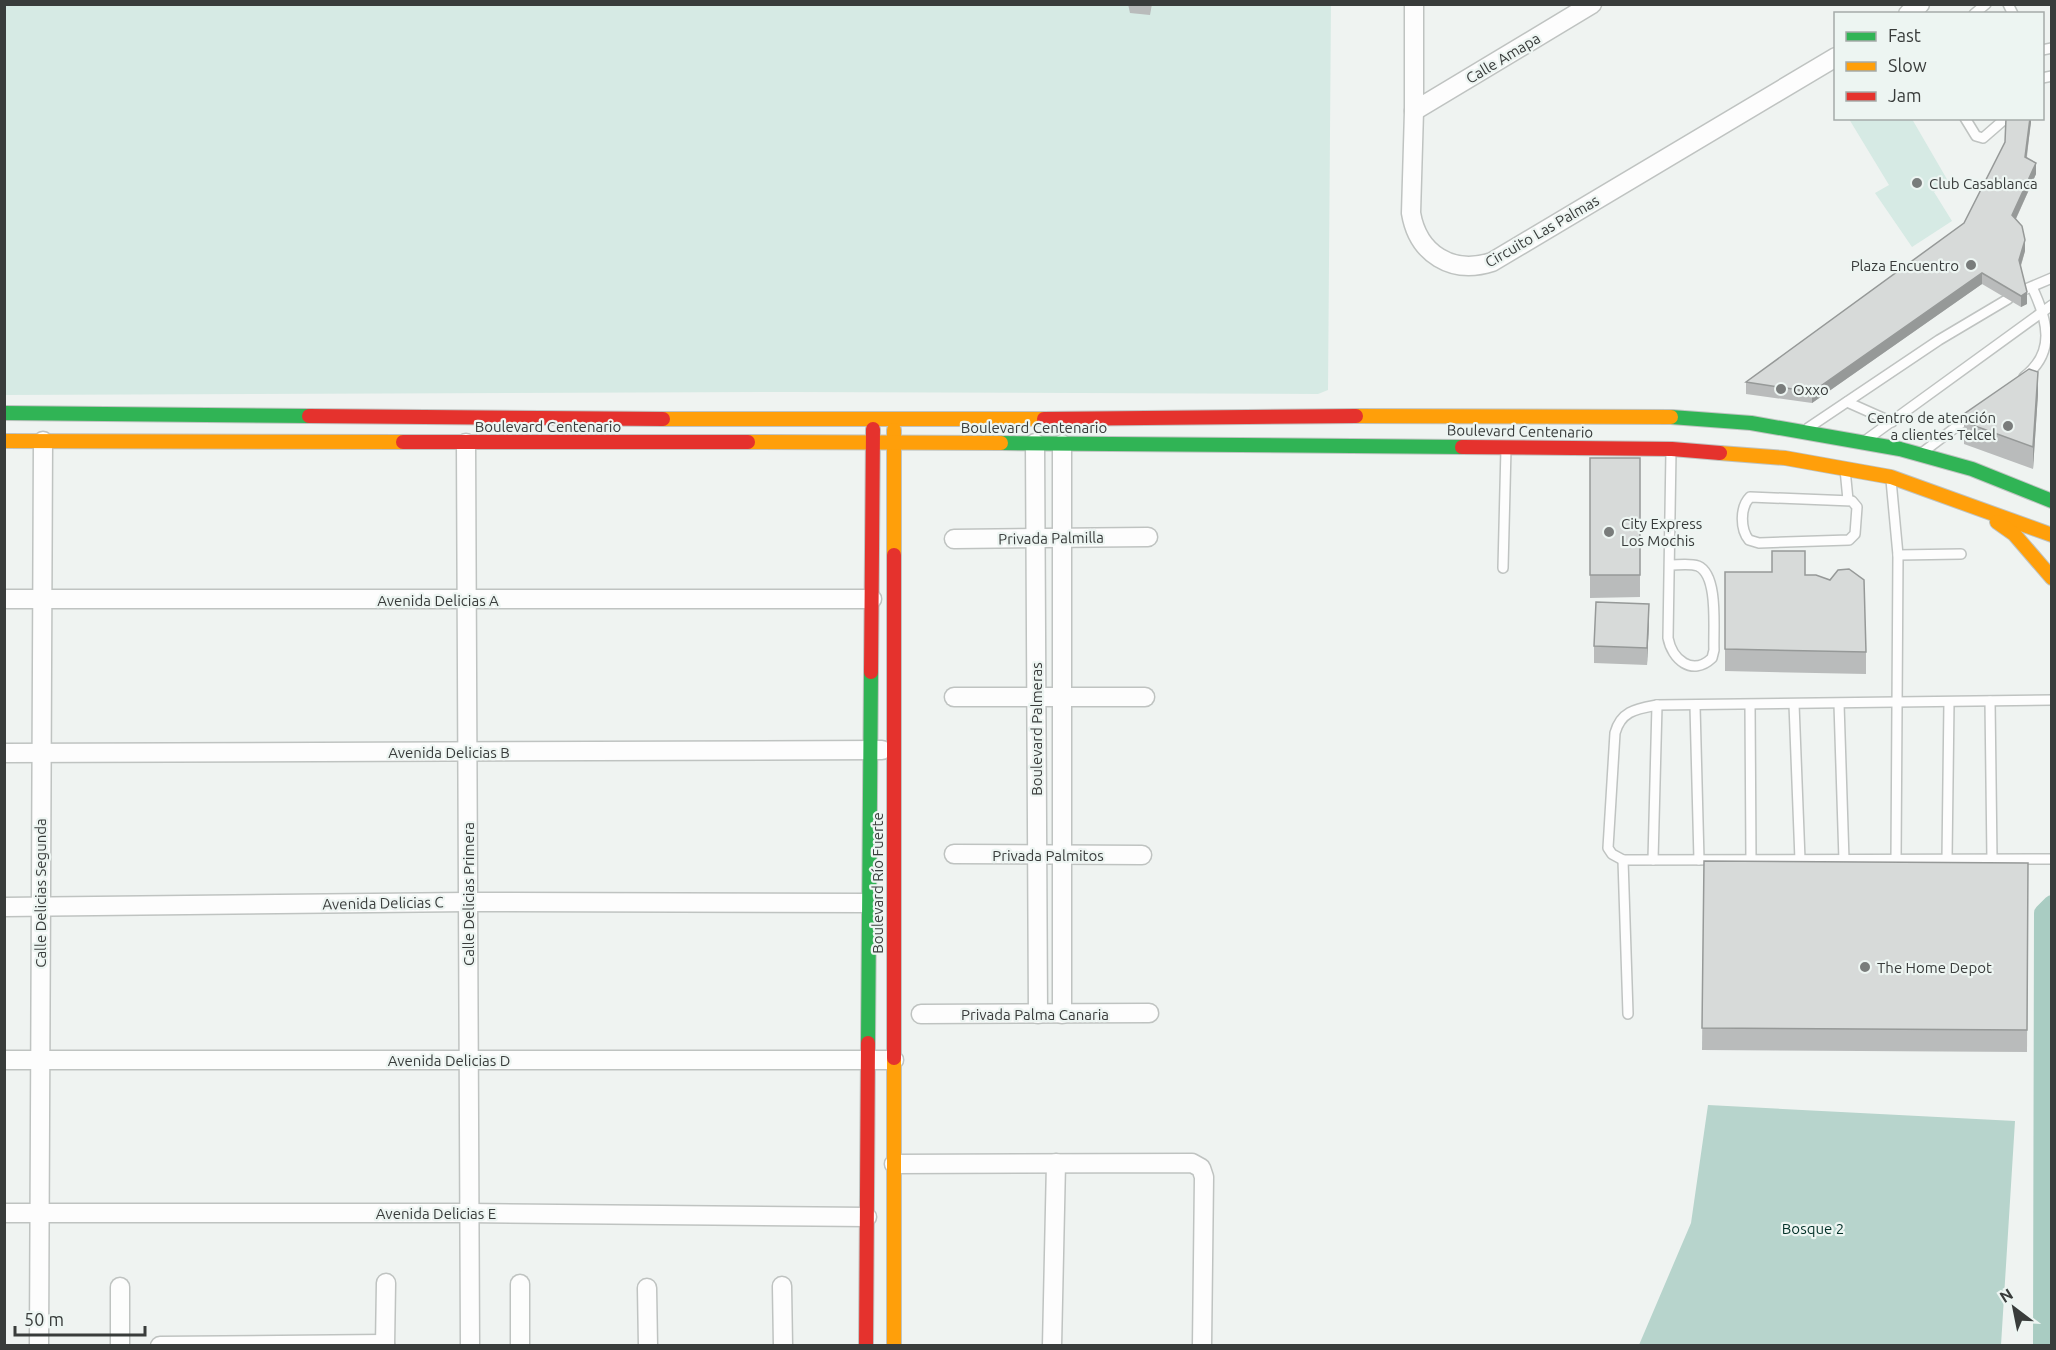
<svg xmlns="http://www.w3.org/2000/svg" width="2056" height="1350" font-family="Ubuntu,sans-serif">
  <style>
    .green { fill: #d6eae4 }
    .forest { fill: #b7d4cc }
    .lines { fill: none; stroke-linecap: round; stroke-linejoin: round }
    .canal { stroke: #a9ccc2; stroke-width: 18 }
    .lane-casing { stroke: #bfc3c1; stroke-width: 12 }
    .street-casing { stroke: #bfc3c1; stroke-width: 21 }
    .fast-casing { stroke: #bfc3c1; stroke-width: 16 }
    .slow-casing { stroke: #bfc3c1; stroke-width: 16 }
    .jam-casing { stroke: #bfc3c1; stroke-width: 16 }
    .lane { stroke: #fdfdfd; stroke-width: 9 }
    .street { stroke: #fdfdfd; stroke-width: 18 }
    .fast { stroke: #30b455; stroke-width: 14 }
    .slow { stroke: #ff9f0a; stroke-width: 14 }
    .jam { stroke: #e5322d; stroke-width: 14 }
    .wall { fill: #b9bbbb }
    .shaded-wall { fill: #969998 }
    .building { fill: #d7dad9; stroke: #969998; stroke-width: 1.5 }
    .poi-dot { fill: #797c7b; stroke: #edf5f2; stroke-width: 2 }
    .labels { text-anchor: middle; dominant-baseline: central; stroke-width: 4.5; stroke-linejoin: round; paint-order: stroke }
    .street-label { font-size: 15px; fill: #393c3b; stroke: #edf5f2 }
    .poi-label { font-size: 15px; fill: #393c3b; stroke: #edf5f2; text-anchor: start }
    .park-label { font-size: 15px; fill: #043229; stroke: #edf5f2 }
  </style>
  <rect width="100%" height="100%" fill="#eff3f1"/>
  <g class="green">
    <path d="M4,5H1331L1328,390L1318,394L791,392L5,395Z"/>
    <path d="M1849,119H1912L1948,181L1934,192L1952,221L1912,247L1875,193L1889,185Z"/>
  </g>
  <path class="forest" d="M1708,1105L2015,1121L2001,1345H1639L1691,1223Z"/>
  <g class="lines">
    <path class="canal" d="M2042,1346L2043,913L2052,904"/>
    <defs>
      <g id="lane">
        <path d="M2008,4L2013,14"/>
        <path d="M1974,14L1986,4"/>
        <path d="M2042,50L2052,48"/>
        <path d="M2042,78L2052,76"/>
        <path d="M1965,118L1976,136L1983,138L2006,118"/>
        <path d="M2026,289L2052,278"/>
        <path d="M2024,377C2056,352 2048,321 2032,287"/>
        <path d="M1847,402L1892,422"/>
        <path d="M1808,428L1939,340L2008,299"/>
        <path d="M1866,440L2052,305"/>
        <path d="M1923,452L1972,415"/>
        <path d="M1845,469L1848,500"/>
        <path d="M1891,480L1898,555L1896,860"/>
        <path d="M1750,497L1852,501L1857,507L1855,534L1849,540L1759,543L1749,540C1740,529 1740,507 1750,497Z"/>
        <path d="M1898,555L1961,554"/>
        <path d="M1670,565C1678,565 1690,563 1698,566C1719,575 1713,630 1714,650L1712,658C1692,677 1672,659 1668,638L1671,451"/>
        <path d="M1503,568L1506,448"/>
        <path d="M1990,701L1992,859"/>
        <path d="M1794,704L1800,860"/>
        <path d="M1839,704L1844,860"/>
        <path d="M1750,705L1751,860"/>
        <path d="M1695,706L1699,860"/>
        <path d="M1947,859L1949,702"/>
        <path d="M1623,860L1612,854L1608,848L1615,733C1621,711 1636,709 1657,705L2052,700"/>
        <path d="M1653,860L1657,705"/>
        <path d="M1628,1014L1623,860L2052,859"/>
      </g>
      <g id="street">
        <path d="M1414,4V111L1411,213C1418,254 1452,275 1492,262L1836,57"/>
        <path d="M1908,14L1920,4"/>
        <path d="M1414,111L1592,4"/>
        <path d="M466,443L470,1346"/>
        <path d="M1035,443L1038,1014"/>
        <path d="M1062,444V1014"/>
        <path d="M954,539L1148,537"/>
        <path d="M4,599H872"/>
        <path d="M954,697H1145"/>
        <path d="M4,753L882,750"/>
        <path d="M954,854L1142,855"/>
        <path d="M4,907L468,902L869,903"/>
        <path d="M921,1014L1149,1013"/>
        <path d="M4,1060H894"/>
        <path d="M894,1164L1192,1163L1201,1168L1204,1177L1202,1346"/>
        <path d="M4,1213H469L867,1217"/>
        <path d="M520,1284V1346"/>
        <path d="M782,1286L783,1346"/>
        <path d="M120,1287V1346"/>
        <path d="M647,1288L648,1346"/>
        <path d="M39,1346L43,441"/>
        <path d="M160,1346L385,1344"/>
        <path d="M385,1346L386,1283"/>
        <path d="M1052,1346L1056,1163"/>
      </g>
      <g id="fast">
        <path d="M4,413L309,416"/>
        <path d="M1671,417L1751,423L1900,449L1972,469L2052,501"/>
        <path d="M1001,443L1462,447"/>
        <path d="M868,1043L871,672"/>
      </g>
      <g id="slow">
        <path d="M1356,416L1671,417"/>
        <path d="M663,419H1044"/>
        <path d="M894,430V555"/>
        <path d="M4,441L403,442"/>
        <path d="M748,442L1001,443"/>
        <path d="M1720,453L1785,458L1891,477L2052,535"/>
        <path d="M1997,522L2014,534L2052,578"/>
        <path d="M894,1058V1346"/>
      </g>
      <g id="jam">
        <path d="M309,416L663,419"/>
        <path d="M1044,419L1356,416"/>
        <path d="M403,442H748"/>
        <path d="M1462,447L1672,449L1720,453"/>
        <path d="M894,555V1058"/>
        <path d="M871,672L873,429"/>
        <path d="M866,1346L868,1043"/>
      </g>
    </defs>
    <use href="#lane" class="lane-casing"/>
    <use href="#street" class="street-casing"/>
    <use href="#fast" class="fast-casing"/>
    <use href="#slow" class="slow-casing"/>
    <use href="#jam" class="jam-casing"/>
    <use href="#lane" class="lane"/>
    <use href="#street" class="street"/>
    <use href="#fast" class="fast"/>
    <use href="#slow" class="slow"/>
    <use href="#jam" class="jam"/>
  </g>
  <g class="wall">
    <path d="M1128,4H1152L1150,15L1130,13Z"/>
    <path d="M2031,118L2027,157L2036,174L2016,219L2025,251L2021,266L2027,304L2021,307L1982,284L1812,403L1746,394V382L1964,223Z"/>
    <path d="M2038,394L2033,469L1964,444V414Z"/>
    <path d="M1590,458L1640,575V597L1590,598Z"/>
    <path d="M1725,572L1866,652V674L1725,671Z"/>
    <path d="M1649,621L1647,665L1594,663V646Z"/>
    <path d="M1704,861L2028,863L2027,1052L1702,1050Z"/>
  </g>
  <g class="shaded-wall">
    <path d="M2030,118H2031V123L2025,168V157Z"/>
    <path d="M2036,163V174L2012,227V215Z"/>
    <path d="M2025,240V251L2019,271V260Z"/>
    <path d="M1982,273V284L1812,403V392Z"/>
    <path d="M2027,292V304L2021,307V296Z"/>
    <path d="M2038,372V394L2033,469V447Z"/>
    <path d="M1649,604V621L1647,665V648Z"/>
  </g>
  <g class="building">
    <path d="M2006,118H2030L2025,157L2036,163L2012,215L2022,226L2025,240L2019,260L2027,292L2021,296L1982,273L1812,392L1746,382L1964,223L2005,142Z"/>
    <path d="M2029,369L2038,372L2033,447L1964,422V414Z"/>
    <rect x="1590" y="458" width="50" height="117"/>
    <path d="M1772,551H1805V575H1816L1830,580L1838,570L1849,569L1864,580L1866,652L1725,649V572H1772Z"/>
    <path d="M1596,602L1649,604L1647,648L1594,646Z"/>
    <path d="M1704,861L2028,863L2027,1030L1702,1028Z"/>
  </g>
  <g class="poi-dot">
    <circle cx="1917" cy="183" r="6"/>
    <circle cx="1971" cy="265" r="6"/>
    <circle cx="1781" cy="389" r="6"/>
    <circle cx="2008" cy="426" r="6"/>
    <circle cx="1609" cy="532" r="6"/>
    <circle cx="1865" cy="967" r="6"/>
  </g>
  <g class="labels">
    <g class="street-label">
      <text transform="translate(1503 58) rotate(-31)">Calle Amapa</text>
      <text transform="translate(1542 231) rotate(-30)">Circuito Las Palmas</text>
      <text x="548" y="426">Boulevard Centenario</text>
      <text x="1034" y="427">Boulevard Centenario</text>
      <text transform="translate(1520 431) rotate(1)">Boulevard Centenario</text>
      <text transform="translate(1051 538) rotate(-1)">Privada Palmilla</text>
      <text x="438" y="600">Avenida Delicias A</text>
      <text transform="translate(1036 729) rotate(-90)">Boulevard Palmeras</text>
      <text x="449" y="752">Avenida Delicias B</text>
      <text x="1048" y="855">Privada Palmitos</text>
      <text transform="translate(877 883) rotate(-90)">Boulevard Río Fuerte</text>
      <text transform="translate(40 893) rotate(-90)">Calle Delicias Segunda</text>
      <text transform="translate(468 894) rotate(-90)">Calle Delicias Primera</text>
      <text transform="translate(383 903) rotate(-1)">Avenida Delicias C</text>
      <text x="1035" y="1014">Privada Palma Canaria</text>
      <text x="449" y="1060">Avenida Delicias D</text>
      <text x="436" y="1213">Avenida Delicias E</text>
    </g>
    <g class="poi-label">
      <text x="1929" y="183">Club Casablanca</text>
      <text x="1959" y="265" text-anchor="end">Plaza Encuentro</text>
      <text x="1793" y="389">Oxxo</text>
      <text x="1996" y="417" text-anchor="end">Centro de atención<tspan x="1996" dy="17">a clientes Telcel</tspan></text>
      <text x="1621" y="523">City Express<tspan x="1621" dy="17">Los Mochis</tspan></text>
      <text x="1877" y="967">The Home Depot</text>
    </g>
    <g class="park-label">
      <text x="1813" y="1228">Bosque 2</text>
    </g>
  </g>
  <rect width="2056" height="1350" fill="none" stroke="#393c3b" stroke-width="12"/>
  <rect x="1834" y="12" width="210" height="108" fill="#edf5f2" stroke="#a5aba9" stroke-width="1.5"/>
  <rect x="1846" y="32" width="30" height="9" fill="#30b455" stroke="#a5aba9" stroke-width="1.5"/>
  <text x="1888" y="42" font-size="18" fill="#393c3b">Fast</text>
  <rect x="1846" y="62" width="30" height="9" fill="#ff9f0a" stroke="#a5aba9" stroke-width="1.5"/>
  <text x="1888" y="72" font-size="18" fill="#393c3b">Slow</text>
  <rect x="1846" y="92" width="30" height="9" fill="#e5322d" stroke="#a5aba9" stroke-width="1.5"/>
  <text x="1888" y="102" font-size="18" fill="#393c3b">Jam</text>
  <g transform="translate(2014 1308) rotate(328)" stroke="#edf5f2" stroke-width="4.5" paint-order="stroke">
  <path d="M0-4.5L10 22L0 15L-10 22Z" fill="#393c3b"/>
  <text y="-9" font-size="16" font-weight="bold" text-anchor="middle" fill="#393c3b">N</text>
  </g>
  <path d="M15 1326v9h130v-9" fill="none" stroke="#393c3b" stroke-width="3"/>
  <text x="24" y="1326" font-size="18" fill="#393c3b" stroke="#edf5f2" stroke-width="4.5" paint-order="stroke">50 m</text>
</svg>
